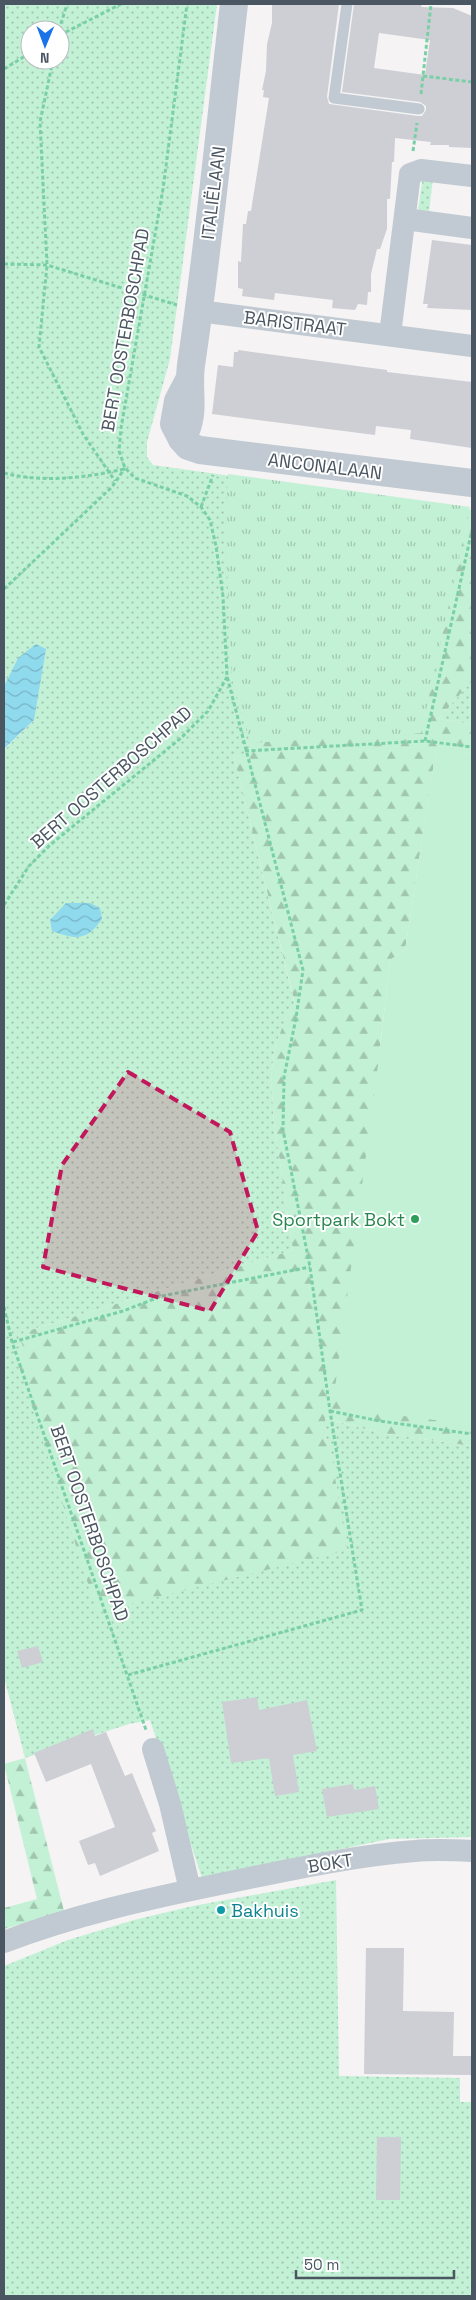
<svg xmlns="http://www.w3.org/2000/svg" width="476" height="2300" font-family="'Space Grotesk',sans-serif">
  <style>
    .grass { fill: url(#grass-dots); fill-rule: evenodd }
    .forest { fill: url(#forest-firs) }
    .park { fill: url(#park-tufts) }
    .pitch { fill: #c3f1d5 }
    .water { fill: url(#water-waves) }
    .building { fill: #cdcfd5; fill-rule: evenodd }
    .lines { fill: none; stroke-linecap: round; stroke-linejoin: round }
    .path { stroke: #7ad0a6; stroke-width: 3; stroke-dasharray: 4 2.5; stroke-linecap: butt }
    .service { stroke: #c1cad2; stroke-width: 11 }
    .minor { stroke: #c1cad2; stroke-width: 22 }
    .tertiary { stroke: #c1cad2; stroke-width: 28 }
    .marked { fill: #c2185b; fill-opacity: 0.2; stroke: #c2185b; stroke-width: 4; stroke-dasharray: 10 6; stroke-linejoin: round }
    .leisure-dot { fill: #2e9e5b; stroke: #fff; stroke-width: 2 }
    .culture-dot { fill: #0f9aa8; stroke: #fff; stroke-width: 2 }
    .labels { text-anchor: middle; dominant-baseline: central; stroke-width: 4; stroke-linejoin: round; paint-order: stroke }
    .street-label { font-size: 18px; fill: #4a5661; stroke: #fff }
    .leisure-label { font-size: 18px; fill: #27864d; stroke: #fff; text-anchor: end }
    .culture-label { font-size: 18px; fill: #0d838f; stroke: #fff; text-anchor: start }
  </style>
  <defs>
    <pattern id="grass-dots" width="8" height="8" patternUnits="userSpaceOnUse" patternTransform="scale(1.25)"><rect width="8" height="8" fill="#c3f1d5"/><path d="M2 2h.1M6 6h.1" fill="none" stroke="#a0c6b0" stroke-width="1.8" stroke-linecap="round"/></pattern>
    <pattern id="forest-firs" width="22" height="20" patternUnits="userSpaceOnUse" patternTransform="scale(1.25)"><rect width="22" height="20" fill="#c3f1d5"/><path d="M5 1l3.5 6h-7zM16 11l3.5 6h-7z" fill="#a0c6b0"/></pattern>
    <pattern id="park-tufts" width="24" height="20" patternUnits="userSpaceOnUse" patternTransform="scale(1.25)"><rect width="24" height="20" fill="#c3f1d5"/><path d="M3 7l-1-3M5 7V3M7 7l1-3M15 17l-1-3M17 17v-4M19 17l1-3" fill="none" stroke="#a0c6b0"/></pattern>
    <pattern id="water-waves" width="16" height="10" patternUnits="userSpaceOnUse" patternTransform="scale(1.25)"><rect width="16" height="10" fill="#90daee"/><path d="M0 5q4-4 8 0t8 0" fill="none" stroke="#78b4c4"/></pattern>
  </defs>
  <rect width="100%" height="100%" fill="#f5f3f3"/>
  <g class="grass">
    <path d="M4,4H217L170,359L147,442V457L153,465L472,510V516L362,557L290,649L247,754L234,757L295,1005L286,1017L275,1047L271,1075L274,1122L293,1250L24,1332L346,1550L331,1453L326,1438L324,1418L380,1433L472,1446V1837L389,1839L202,1878L150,1720L129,1724L25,1758L4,1677V750L34,720L18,658L4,686ZM30,30H60V60H30Z"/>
    <path d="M423,176L433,178L429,212L418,211Z"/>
    <path d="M472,681V724L438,719Z"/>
    <path d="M336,1880L339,2076L460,2078V2102H472V2296H4V1966L68,1940L134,1920L193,1906Z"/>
  </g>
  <g class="forest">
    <path d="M472,516V681L438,719L472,724V754L436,750L405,950L390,960L380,1049L472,1408V1446L380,1433L325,1418L326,1438L331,1453L347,1550L97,1612L14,1350L23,1347L20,1337L24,1332L293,1250L274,1122L271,1075L275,1047L286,1017L295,1004L234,757L247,753L290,649L362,557Z"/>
    <path d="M25,1758L64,1911L4,1929V1908L37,1899L4,1764Z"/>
  </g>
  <path class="park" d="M228,474L470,507L421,733L250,743L232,679L225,523Z"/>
  <path class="pitch" d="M436,749L472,754V1425L343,1408L335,1388L380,1050L390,960L405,950Z"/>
  <g class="water">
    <path d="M36,644L46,649L34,720L4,749V686L18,658Z"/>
    <path d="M66,903H90L100,908L102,919C87,941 76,940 52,931L50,920Z"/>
  </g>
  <g class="building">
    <path d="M272,4H339L327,97L329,104L418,116H422L426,110V106L420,102L342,92L354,4H422L421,7L453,8L472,16V148L449,147V145H430L431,142L395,138L394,162H392L390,199H387V229L380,249H377L371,274V292H368L367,305L358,304L355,310L332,308L333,300L275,293L274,300L242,296L243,289L238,288V261L241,262L243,224H246L248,211H251L269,98L263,97L264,90H262L266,71L267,44L272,23ZM379,33L430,40L425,75L374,68Z"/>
    <path d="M432,240L472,245V310L427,308L428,304H423Z"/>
    <path d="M238,350L387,370V372L472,382V448L410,439L411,430L376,426L375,435L212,414L218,365L233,367L234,352H238Z"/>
    <path d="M38,1646L43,1662L22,1668L17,1651Z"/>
    <path d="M257,1697L259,1710L307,1700L317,1751L293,1755L299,1792L275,1796L269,1758L231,1763L222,1702Z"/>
    <path d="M93,1729L95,1736L106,1732L125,1776L132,1773L156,1831L152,1833L159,1851L100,1876L95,1863L88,1865L79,1841L115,1827L91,1764L46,1782L34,1753Z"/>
    <path d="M353,1784L354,1790L375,1786L379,1809L327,1817L322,1789Z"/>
    <path d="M366,1948H404L403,2011L454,2012L453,2056H472V2075L364,2074Z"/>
    <path d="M377,2137H401L400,2200H376Z"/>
  </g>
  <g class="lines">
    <g class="path">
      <path d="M59,30L67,4"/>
      <path d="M60,35L121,4"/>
      <path d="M53,60L40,122L47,265L39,347L83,434L115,481"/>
      <path d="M4,69L30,53"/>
      <path d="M423,76L472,82"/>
      <path d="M421,94L431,4"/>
      <path d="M413,151L417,123"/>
      <path d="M4,264L47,265L177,305"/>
      <path d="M4,473C43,483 85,478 124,469"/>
      <path d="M201,507L213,475"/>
      <path d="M4,589L112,487L125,468"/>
      <path d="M425,741L472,530"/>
      <path d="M245,751L425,741L472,747"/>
      <path d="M4,905L29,866L50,845L181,738L208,711L227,677"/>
      <path d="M4,1307L12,1342L146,1730"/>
      <path d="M13,1342L123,1311L162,1296L310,1267"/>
      <path d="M330,1411L380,1421L472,1434"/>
      <path d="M128,1675L362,1610L330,1411L310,1267L283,1130L284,1077L296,1018L303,970L227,676L223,596L216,546L210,520L201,507L187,496L135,478L125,468L119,451L121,428L163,189L187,4"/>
    </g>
    <path class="service" d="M347,4L334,98L419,109"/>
    <g class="minor">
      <path d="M405,219L472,228"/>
      <path d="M199,311L472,346"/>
      <path d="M390,335L410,174L421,170L472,176"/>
      <path d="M153,1749L170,1804L190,1890"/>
      <path d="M4,1942C74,1915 147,1899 220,1884C284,1871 350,1856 415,1851C434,1849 453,1850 472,1851"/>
    </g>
    <g class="tertiary">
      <path d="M188,382L178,401L174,424L182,439C197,411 187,394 191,365C209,245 220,124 234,4"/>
      <path d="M182,439L188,446L200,450L472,483"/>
    </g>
  </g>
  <path class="marked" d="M128,1072L230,1132L258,1231L210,1311L43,1267L62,1165Z"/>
  <circle class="leisure-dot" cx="415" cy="1219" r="5"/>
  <circle class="culture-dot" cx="221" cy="1910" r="5"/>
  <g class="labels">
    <g class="street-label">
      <text transform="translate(213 193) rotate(-83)">ITALIËLAAN</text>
      <text transform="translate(295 323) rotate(7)">BARISTRAAT</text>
      <text transform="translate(125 330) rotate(-80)">BERT OOSTERBOSCHPAD</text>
      <text transform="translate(325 466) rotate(7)">ANCONALAAN</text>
      <text transform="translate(111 777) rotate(-41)">BERT OOSTERBOSCHPAD</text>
      <text transform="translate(90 1523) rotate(71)">BERT OOSTERBOSCHPAD</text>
      <text transform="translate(330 1863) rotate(-9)">BOKT</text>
    </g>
    <g class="leisure-label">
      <text x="405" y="1219">Sportpark Bokt</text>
    </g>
    <g class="culture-label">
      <text x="231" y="1910">Bakhuis</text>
    </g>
  </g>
  <rect width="476" height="2300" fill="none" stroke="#4a5661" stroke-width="10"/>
  <g transform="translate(45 45) rotate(181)"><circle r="24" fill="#ffffff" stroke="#b7bbc0"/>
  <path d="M0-4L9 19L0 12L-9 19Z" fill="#1a73e8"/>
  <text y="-8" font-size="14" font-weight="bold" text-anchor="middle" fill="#4a5661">N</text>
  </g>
  <path d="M296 2270v8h158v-8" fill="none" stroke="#4a5661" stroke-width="2.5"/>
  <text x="304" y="2270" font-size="15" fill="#4a5661" stroke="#ffffff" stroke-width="4" paint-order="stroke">50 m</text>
</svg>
